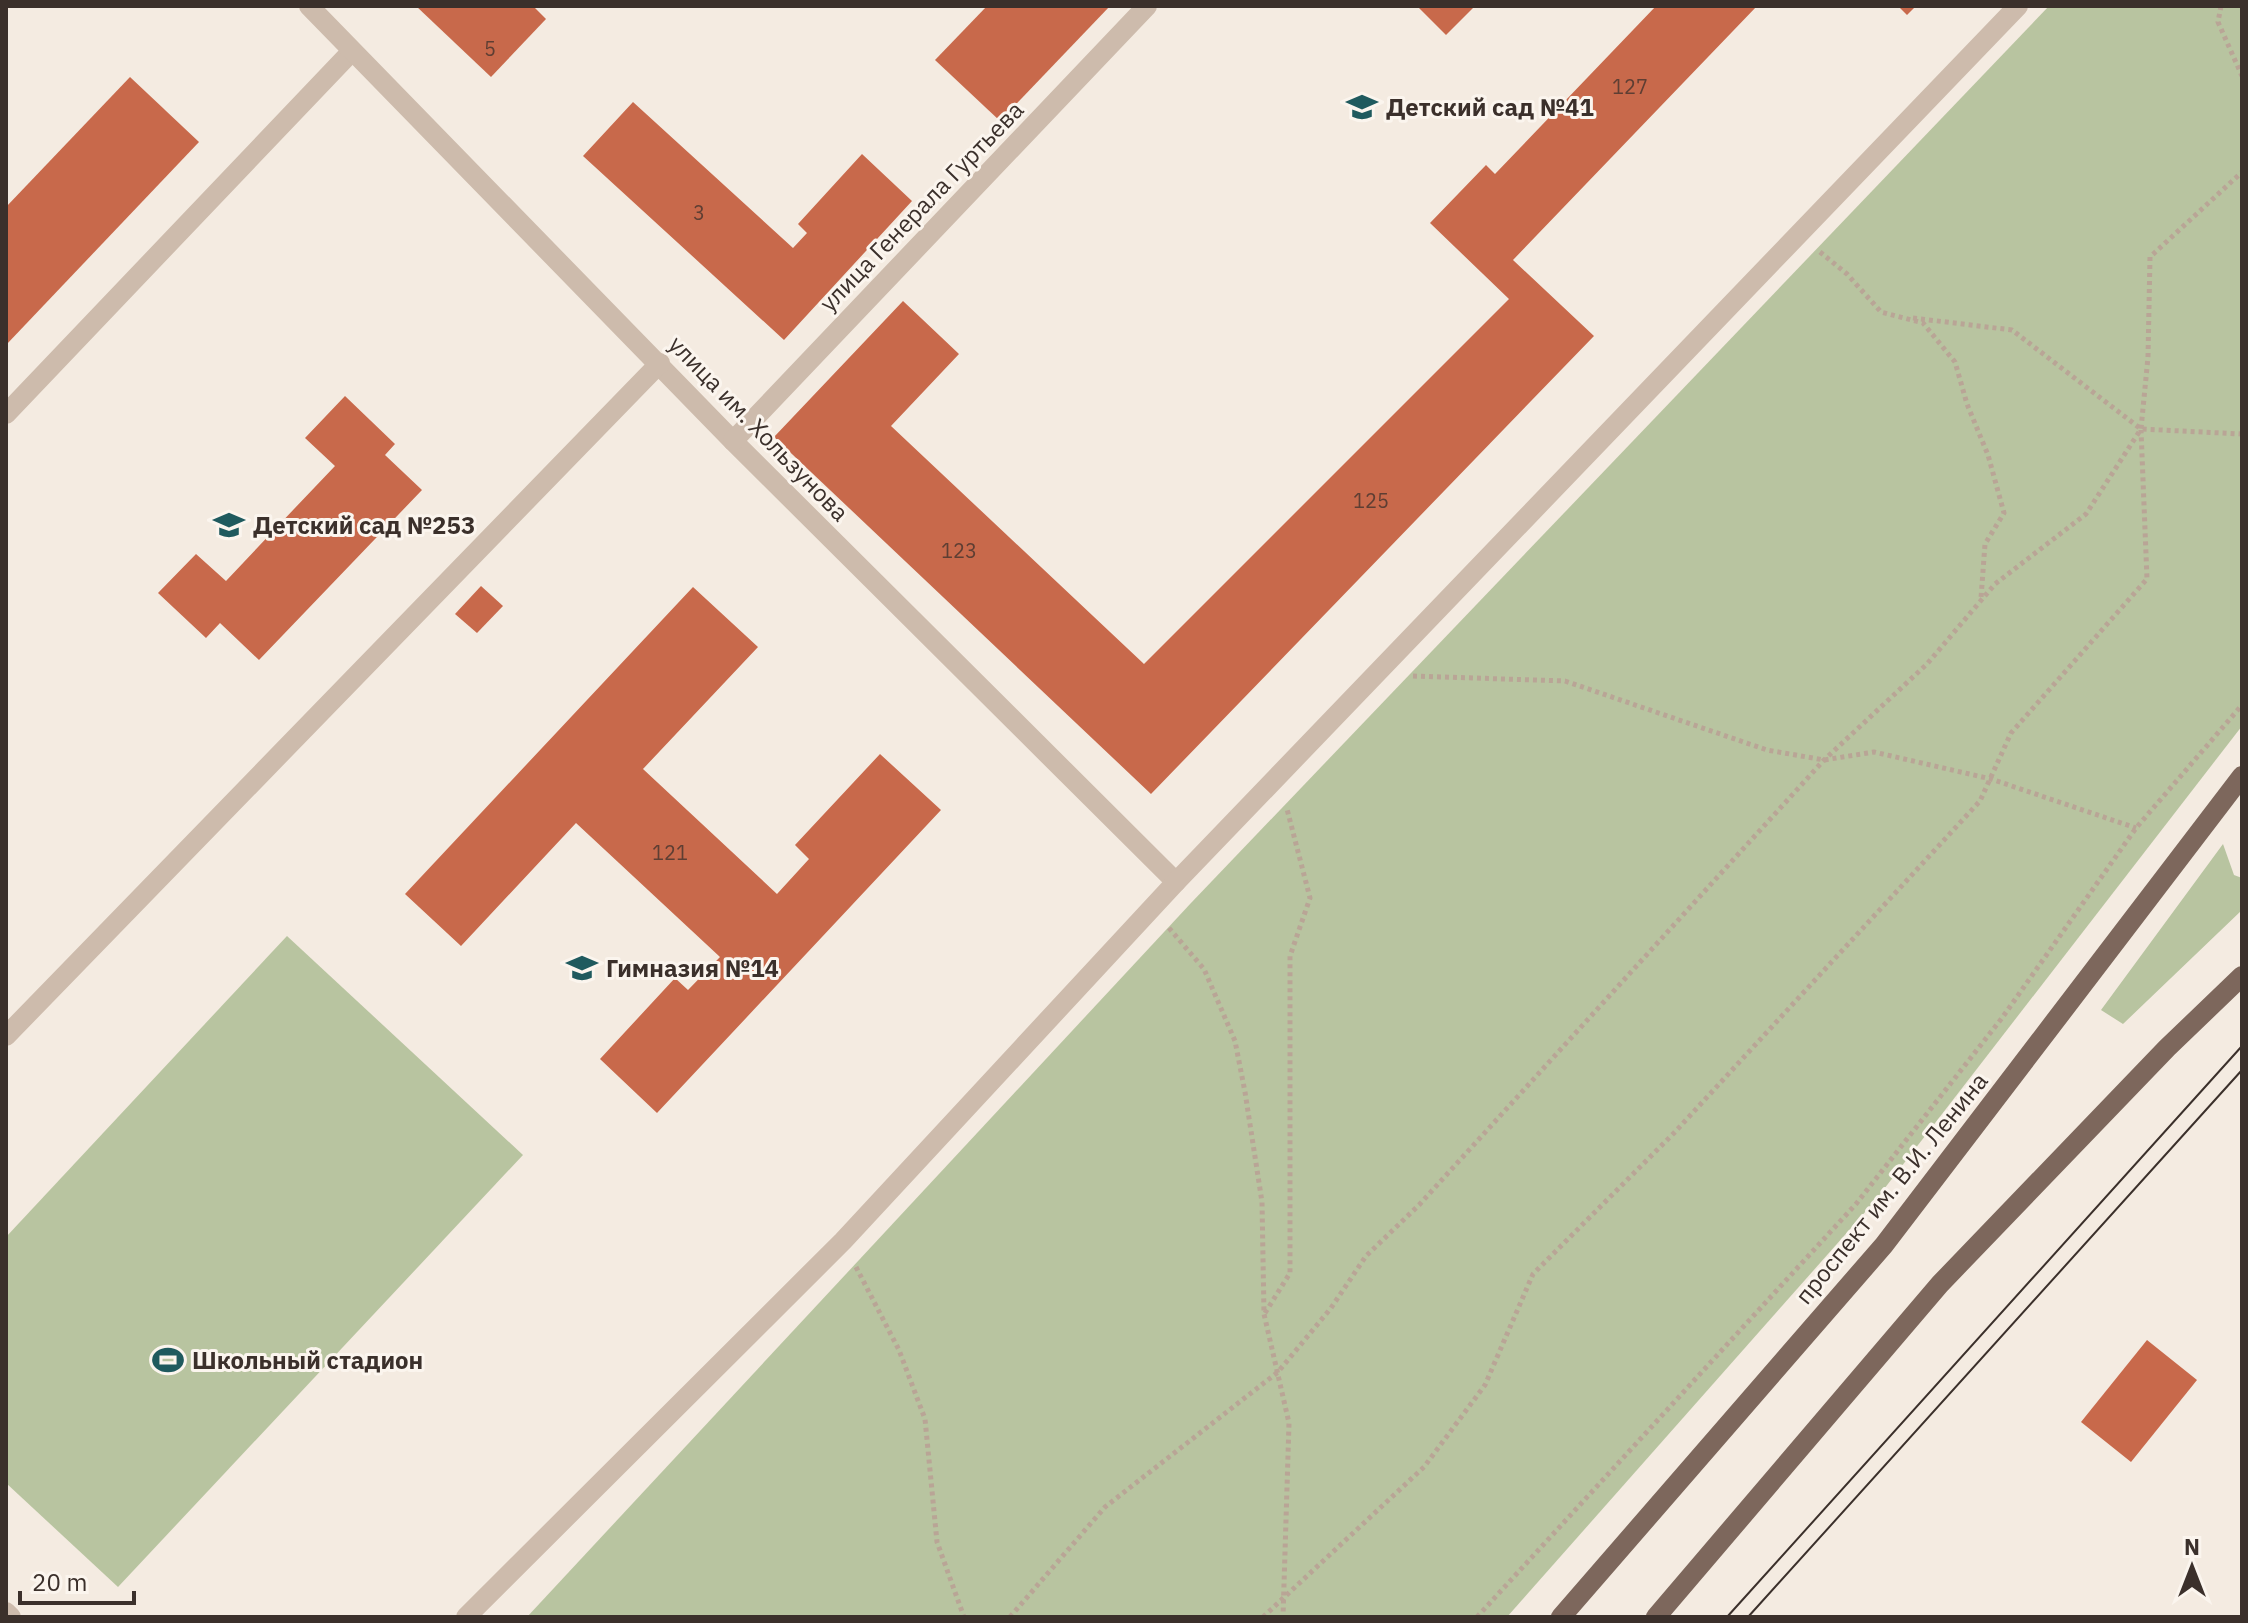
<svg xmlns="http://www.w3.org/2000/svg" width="2248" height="1623" font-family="'IBM Plex Sans',sans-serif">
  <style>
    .green { fill: #b8c4a0 }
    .building { fill: #c8694b }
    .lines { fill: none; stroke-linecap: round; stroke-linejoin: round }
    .path { stroke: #b9a596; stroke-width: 5; stroke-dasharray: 4 4; stroke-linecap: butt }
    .lane { stroke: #cdbbac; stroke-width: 20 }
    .street { stroke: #cdbbac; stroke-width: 20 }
    .primary { stroke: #7d675c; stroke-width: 20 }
    .tram { stroke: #3b302b; stroke-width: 2 }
    .labels { text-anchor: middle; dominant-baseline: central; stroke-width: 6; stroke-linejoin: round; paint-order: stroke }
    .number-label { font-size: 20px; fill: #5e3e33 }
    .poi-label { font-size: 24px; font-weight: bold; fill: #3b302b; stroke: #fbf5ee; text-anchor: start }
    .street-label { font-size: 24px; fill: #3b302b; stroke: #fbf5ee }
  </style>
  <rect width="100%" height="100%" fill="#f4ebe1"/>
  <g class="green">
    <path d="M2049,6H2242V726L1874,1202L1507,1617H527L1191,903Z"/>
    <path d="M2223,844L2234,875L2242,878V910L2123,1024L2101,1010Z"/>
    <path d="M287,936L523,1155L118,1587L6,1483V1237Z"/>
  </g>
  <g class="building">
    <path d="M416,6H533L546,19L491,77Z"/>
    <path d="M987,6H1110L1000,121L935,60Z"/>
    <path d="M1417,6H1471L1473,8L1446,35Z"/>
    <path d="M1656,6H1757L1513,260L1594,336L1151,794L774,437L903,301L959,354L891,426L1144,664L1509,299L1430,223L1486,165L1495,174Z"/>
    <path d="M1898,6H1916L1907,15Z"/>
    <path d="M130,77L199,142L6,345V207Z"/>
    <path d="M633,102L793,248L807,233L798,224L862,154L912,201L784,340L583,156Z"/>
    <path d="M345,396L395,444L385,455L422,490L259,660L220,623L206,638L158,593L196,554L226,581L294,509L335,466L305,438Z"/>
    <path d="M481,586L503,606L477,633L455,614Z"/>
    <path d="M693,587L758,647L643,769L777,894L809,859L795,845L880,754L941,810L657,1113L600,1059L675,978L688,990L720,957L576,823L461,946L405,894Z"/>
    <path d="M2147,1340L2197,1380L2131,1462L2081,1422Z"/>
  </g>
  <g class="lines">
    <g class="path">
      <path d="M2221,6L2218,22L2242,76"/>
      <path d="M1820,252L1847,274L1881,312L1923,323L1955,362L1967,404L1988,455L2004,513L1985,544L1981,598"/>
      <path d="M1913,318L2012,330L2141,429L2242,434"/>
      <path d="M1413,676L1565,681L1767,750L1824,760L1874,752L1991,779L2136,828"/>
      <path d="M1169,928L1204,969L1235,1041L1245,1092L1262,1202L1264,1314L1289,1423L1283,1617"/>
      <path d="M856,1267L899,1350L925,1419L937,1542L964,1617"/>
      <path d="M1265,1313L1290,1273V956L1310,898L1287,809"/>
      <path d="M1010,1617L1105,1507L1278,1372L1331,1308L1366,1256L1419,1205L1824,760L1927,664L1995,584L2086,514L2141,429L2148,357L2150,257L2242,172"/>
      <path d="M1263,1617L1424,1467L1485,1385L1533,1274L1674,1133L1980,801L2011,733L2147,579L2141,430"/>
      <path d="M1477,1617L1856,1204L2002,1018L2136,828L2242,705"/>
    </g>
    <path class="lane" d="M6,414L352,51"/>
    <g class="street">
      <path d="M309,6L733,441L1176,882"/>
      <path d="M733,441L1147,6"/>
      <path d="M6,1036L660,363"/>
      <path d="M6,1612L11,1617"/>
      <path d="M466,1617L843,1241L1176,882L2018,6"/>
    </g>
    <g class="primary">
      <path d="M1561,1617L1884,1245L2242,776"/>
      <path d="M1656,1617L1940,1284L2167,1048L2242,976"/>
    </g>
    <g class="tram">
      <path d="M1727,1617L2242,1046"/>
      <path d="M1748,1617L2242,1070"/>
    </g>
  </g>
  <defs>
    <symbol id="school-bare" viewBox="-9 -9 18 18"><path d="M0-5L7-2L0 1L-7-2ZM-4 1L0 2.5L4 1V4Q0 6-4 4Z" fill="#1f5a5e" stroke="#fbf5ee" stroke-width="2.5" paint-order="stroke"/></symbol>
    <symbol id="stadium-bare" viewBox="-9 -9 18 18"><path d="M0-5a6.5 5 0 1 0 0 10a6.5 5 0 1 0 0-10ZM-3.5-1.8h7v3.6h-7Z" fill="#1f5a5e" stroke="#fbf5ee" stroke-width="2.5" paint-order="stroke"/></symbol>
  </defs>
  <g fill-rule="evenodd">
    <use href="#school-bare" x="1340" y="85" width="44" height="44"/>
    <use href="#school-bare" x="207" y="503" width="44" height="44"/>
    <use href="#school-bare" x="560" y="946" width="44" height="44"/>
    <use href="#stadium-bare" x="146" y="1338" width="44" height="44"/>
  </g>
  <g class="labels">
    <g class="number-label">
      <text x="490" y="48">5</text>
      <text x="1630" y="86">127</text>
      <text x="699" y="212">3</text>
      <text x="1371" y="500">125</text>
      <text x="959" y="550">123</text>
      <text x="670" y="852">121</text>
    </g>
    <g class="poi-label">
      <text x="1386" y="107">Детский сад №41</text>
      <text x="253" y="525">Детский сад №253</text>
      <text x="606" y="968">Гимназия №14</text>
      <text x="192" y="1360">Школьный стадион</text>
    </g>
    <g class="street-label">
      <text transform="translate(921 206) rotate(-46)">улица Генерала Гуртьева</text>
      <text transform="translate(759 428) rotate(46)">улица им. Хользунова</text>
      <text transform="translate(1891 1188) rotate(-51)">проспект им. В.И. Ленина</text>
    </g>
  </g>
  <rect width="2248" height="1623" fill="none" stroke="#3b302b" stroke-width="16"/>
  <g transform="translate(2192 1567)" stroke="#fbf5ee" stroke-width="6" paint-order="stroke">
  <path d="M0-6L14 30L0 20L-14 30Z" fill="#3b302b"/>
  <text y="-12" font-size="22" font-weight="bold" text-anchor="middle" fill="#3b302b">N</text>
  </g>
  <path d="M20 1591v12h114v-12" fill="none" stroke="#3b302b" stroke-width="4"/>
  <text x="32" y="1591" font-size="24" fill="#3b302b" stroke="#fbf5ee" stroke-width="6" paint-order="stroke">20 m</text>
</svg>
